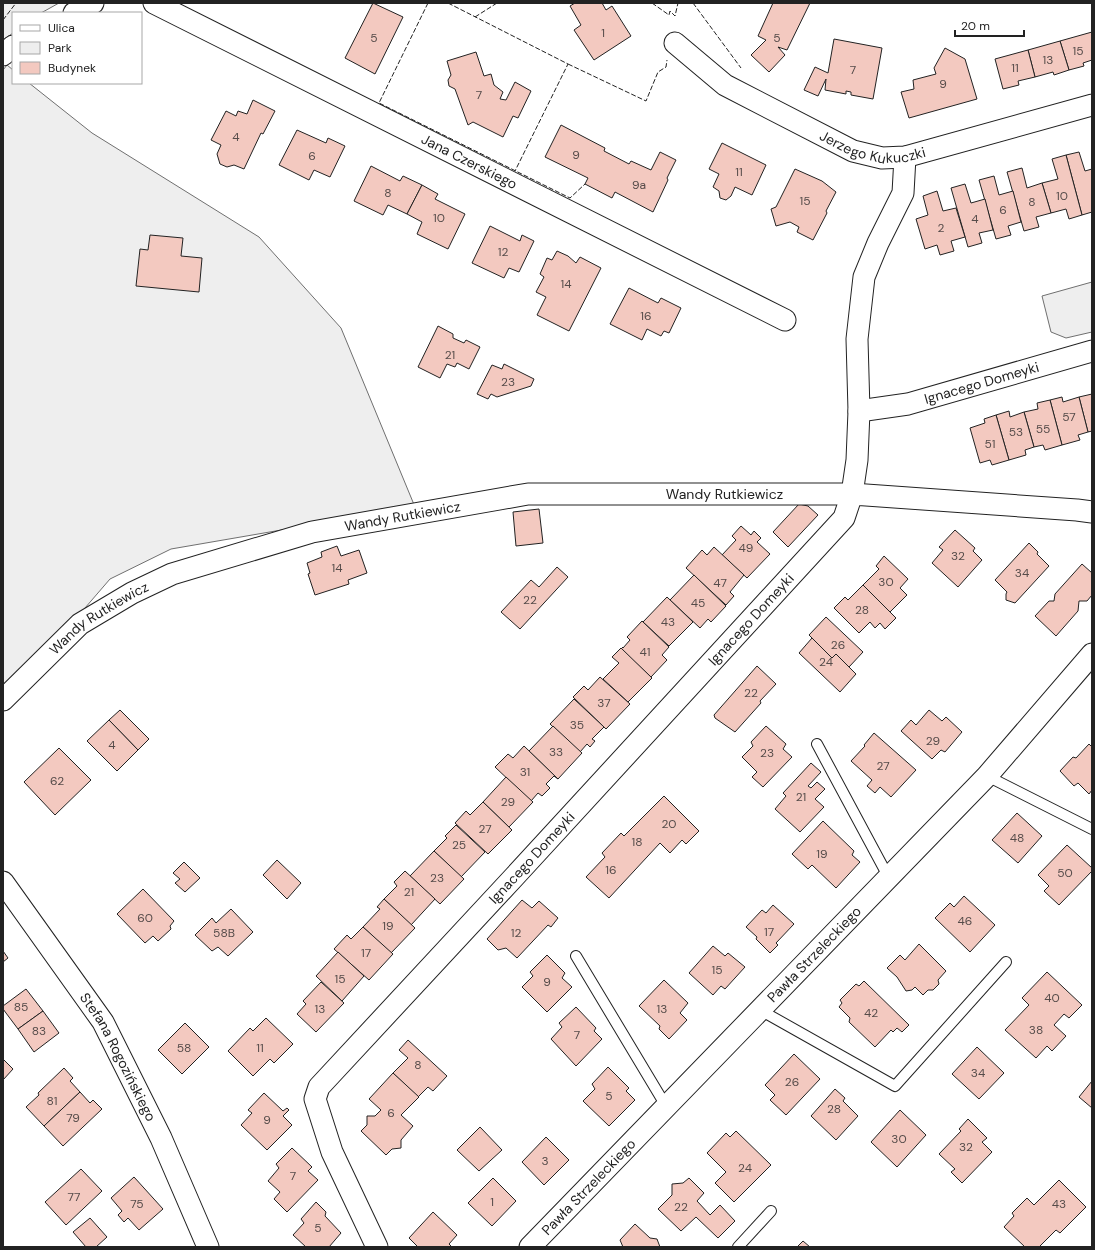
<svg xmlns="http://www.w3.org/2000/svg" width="1095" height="1250" font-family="'DM Sans',sans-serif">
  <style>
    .green { fill: #eee; stroke: #6f6f6f }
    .building { fill: #f3c9c0; stroke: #222 }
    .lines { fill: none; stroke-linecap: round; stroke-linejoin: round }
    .service-casing { stroke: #222; stroke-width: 12 }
    .minor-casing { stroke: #222; stroke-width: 23 }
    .service { stroke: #fff; stroke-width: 10 }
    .minor { stroke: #fff; stroke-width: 21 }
    .fence { stroke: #222; stroke-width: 1; stroke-dasharray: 5 2; stroke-linecap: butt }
    .labels { text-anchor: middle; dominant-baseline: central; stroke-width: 3; stroke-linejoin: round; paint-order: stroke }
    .number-label { font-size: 12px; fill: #564c4a }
    .street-label { font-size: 14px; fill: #222; stroke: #fff }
  </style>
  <rect width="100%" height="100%" fill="#fff"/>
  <g class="green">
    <path d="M3,3H59L41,13H13V33L3,40Z"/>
    <path d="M7,65L13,70V83H29L92,133L259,237L341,328L415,507L171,549L110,579L3,703V70Z"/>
    <path d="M1092,282V332L1066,338L1051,332L1042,296Z"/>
  </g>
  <g class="building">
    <path d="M373,3L403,17L375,74L345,58Z"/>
    <path d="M575,3H602L606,10L612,6L631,36L594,60L574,30L581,25L570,6Z"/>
    <path d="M773,3H810L787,50L778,47L785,55L769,72L751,55L766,40L758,36Z"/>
    <path d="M1092,32V60L1083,63L1084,66L1069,70L1060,41Z"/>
    <path d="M834,39L882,48L873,99L851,95V92L846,91V94L825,90L826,79L818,96L804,90L815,67L828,73Z"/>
    <path d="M1060,41L1069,70L1054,75L1053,72L1035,77L1028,50Z"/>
    <path d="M945,48L965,59L977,99L909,118L901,92L914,89L913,80L936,74L934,68Z"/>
    <path d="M1028,50L1035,77L1018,81L1019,85L1003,89L995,59Z"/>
    <path d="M476,52L484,76L491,74L494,85L503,92L500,99L506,100L515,82L531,91L518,118L513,116L503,137L473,122L468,125L455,89L449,86L448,80L451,75L447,61Z"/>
    <path d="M253,100L275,111L263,134L261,133L244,169L234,165L227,167L220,164L217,154L221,145L211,140L226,111L236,116L238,111L247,114Z"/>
    <path d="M561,125L605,148L604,151L629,164L631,161L651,170L660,152L676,160L667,178L668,180L653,212L615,192L612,198L585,184L588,178L545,157Z"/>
    <path d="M297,130L326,143L328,138L345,146L330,177L314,170L309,180L279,165Z"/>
    <path d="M722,143L766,165L752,195L735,187L731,196L726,200L720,198L719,191L713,187L719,174L709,169Z"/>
    <path d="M1079,152L1085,171L1092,169V212L1082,215L1066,155Z"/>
    <path d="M1066,155L1082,215L1069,219L1066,209L1051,213L1042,183L1058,179L1052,159Z"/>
    <path d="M371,166L400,181L403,176L422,185L407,214L388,205L383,215L354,201Z"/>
    <path d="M1022,168L1027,188L1042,183L1051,213L1036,217L1039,227L1024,231L1007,172Z"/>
    <path d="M795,169L822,181L836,192L826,211L827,213L813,240L797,232L799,227L790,222L776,226L771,209L776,207Z"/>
    <path d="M994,176L999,195L1013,191L1021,222L1008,226L1011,235L996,239L979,180Z"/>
    <path d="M965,184L971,203L985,199L993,230L979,233L982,243L968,247L951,188Z"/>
    <path d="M422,185L438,194L435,199L465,214L448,249L417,234L422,222L407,214Z"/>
    <path d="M937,191L943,211L956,208L965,237L951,241L954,251L940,255L937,245L925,249L916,219L928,215L923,196Z"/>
    <path d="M490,226L520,241L522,235L534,241L519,272L509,268L504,278L472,263Z"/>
    <path d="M150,235L183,238L181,256L202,258L199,292L136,286L140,249L148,250Z"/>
    <path d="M557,251L568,256L576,263L580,257L601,268L569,331L537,315L546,297L536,292L544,277L540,274L547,258L552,260Z"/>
    <path d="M629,288L658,303L661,298L681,308L669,333L664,331L661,336L647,329L642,340L610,324Z"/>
    <path d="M438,326L453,334V338L464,343L466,340L480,347L469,369L457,363L455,367L447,364L440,378L418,367Z"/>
    <path d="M504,364L534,379L531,386L497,397L491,394L488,399L477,394L492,365L502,369Z"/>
    <path d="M1092,394V431L1088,432L1079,397Z"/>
    <path d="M1062,397L1063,402L1079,397L1088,432L1078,435L1080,440L1062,445L1050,400Z"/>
    <path d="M1050,400L1062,445L1045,450L1043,445L1034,447L1024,412L1038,409L1037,403Z"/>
    <path d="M1009,411L1010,417L1024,412L1034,447L1025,450L1026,455L1009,460L996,415Z"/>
    <path d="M996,415L1009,460L992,465L990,460L980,463L970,428L985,423L984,419Z"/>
    <path d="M799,504L808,506L818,515L788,547L773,532Z"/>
    <path d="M539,509L543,543L516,546L513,512Z"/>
    <path d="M741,526L751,535L754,531L761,538L757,542L770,554L747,578L722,555L736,540L732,536Z"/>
    <path d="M955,530L975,548L973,551L982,560L958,587L932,563L943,550L939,547Z"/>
    <path d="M1029,543L1038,552L1037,554L1049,566L1015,603L1006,600V594L1007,592L995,580Z"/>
    <path d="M337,546L341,556L359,550L367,573L348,580L349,584L315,595L308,574L310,573L307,563L322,557L321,552Z"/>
    <path d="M714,547L744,575L730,592L734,596L726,605L686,568L702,550L707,555Z"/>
    <path d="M884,556L908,579L900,588L907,595L890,612L863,585L879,569L876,566Z"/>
    <path d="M1082,564L1092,573V595L1087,601H1079L1078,611L1056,636L1035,616L1049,601H1054L1055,594Z"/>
    <path d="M557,567L568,577L520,629L501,612L531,580L539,587Z"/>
    <path d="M694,575L726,606L711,622L708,619L700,628L670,600Z"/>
    <path d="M863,585L896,618L885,629L880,623L875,628L870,622L859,633L834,608L845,597L848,600Z"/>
    <path d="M667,597L693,622L669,646L643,622Z"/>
    <path d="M826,617L863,652L849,667L836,654L832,658L809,635Z"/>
    <path d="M642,621L669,647L662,655L667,660L651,677L621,649L623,647V648L630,640L627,637Z"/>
    <path d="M812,638L832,658L836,654L856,674L840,692L799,653Z"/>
    <path d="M621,648L652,678L628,702L603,679L619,663L612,657Z"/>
    <path d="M757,666L776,684L760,701L761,703L735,732L715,718L714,715Z"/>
    <path d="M600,677L630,704L606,729L573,697L584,686L588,690Z"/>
    <path d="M574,699L604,727L592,739L595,741L590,747L587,744L580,752L550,724Z"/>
    <path d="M120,710L149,739L138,750L109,720Z"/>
    <path d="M929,710L942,721L946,717L962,732L945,752L941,750L932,759L901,731L911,720L916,725Z"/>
    <path d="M109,720L138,750L117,771L87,741Z"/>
    <path d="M553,726L582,753L558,779L529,751Z"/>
    <path d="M766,726L786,744L783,749L792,757L763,787L752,777L757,772L742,757L753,746L751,742Z"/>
    <path d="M874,733L916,770L891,797L880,787L875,793L867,786L872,780L851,761L865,746L864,745Z"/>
    <path d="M1089,744L1092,747V790L1089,794L1078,783L1074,786L1060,771L1073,757L1076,758Z"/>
    <path d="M524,746L558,779L554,776L546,784L550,788L542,796L538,793L531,801L495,767L508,754L513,758Z"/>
    <path d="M59,748L91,780L55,815L24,782Z"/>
    <path d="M811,763L821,772L808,786L811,788L817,782L825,789L815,799L824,807L800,832L775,809L786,796L783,793Z"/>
    <path d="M506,777L533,802L509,827L483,802Z"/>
    <path d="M664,796L699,831L686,844L682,840L670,853L660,843L609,898L586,877L605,857L602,853L621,833L624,836Z"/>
    <path d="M483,802L512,830L488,854L455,823L466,811L470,815Z"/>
    <path d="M1017,813L1042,836L1018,863L992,840Z"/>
    <path d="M823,821L854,851L852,855L860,862L836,888L812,865L808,869L792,854Z"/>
    <path d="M456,825L485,852L461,877L434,851L447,838L445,836Z"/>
    <path d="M1067,845L1092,868V871L1059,905L1044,891L1049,886L1038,875Z"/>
    <path d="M434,851L464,879L440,904L410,876Z"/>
    <path d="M277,860L301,883L287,899L263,875Z"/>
    <path d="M184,862L200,878L185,892L175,883L180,879L173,873Z"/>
    <path d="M405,871L435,899L411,925L384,899L397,886L394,882Z"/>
    <path d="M143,889L174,921L170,926L171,929L158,941L153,936L145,943L117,914Z"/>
    <path d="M964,896L995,925L970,952L935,918L950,903L954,907Z"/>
    <path d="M384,899L415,928L391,953L363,927L380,909L377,907Z"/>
    <path d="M522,900L532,908L539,901L558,918L551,927L548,925L517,958L506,948L498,950L487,939Z"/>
    <path d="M773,905L794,924L776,943L778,945L770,953L756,939L757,937L746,927L762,910L766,913Z"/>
    <path d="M231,909L253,932L228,956L218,947L212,951L195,935L212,918L216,923Z"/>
    <path d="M363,927L393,954L369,980L334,949L347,935L351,939Z"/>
    <path d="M919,944L946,971L938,980L939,984L933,990H928L923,995L915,987L912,990L906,991L897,977L887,968L900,955L905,960Z"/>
    <path d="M713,946L725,956L728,953L745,967L725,989L721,986L713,995L689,973Z"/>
    <path d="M3,951L8,958L3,962Z"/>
    <path d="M338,952L364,976L342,1001L316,976Z"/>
    <path d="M547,955L565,973L562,978L572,987L547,1012L522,987L533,976L530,972Z"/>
    <path d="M1047,972L1082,1005L1069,1018L1064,1014L1054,1025L1066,1036L1052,1051L1047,1046L1036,1058L1005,1030L1029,1005L1022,998Z"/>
    <path d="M664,980L688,1003L680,1013L687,1020L669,1039L659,1029L660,1026L639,1006Z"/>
    <path d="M864,981L909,1025L902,1032L897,1028L893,1032L891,1030L875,1047L849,1022L850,1018L839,1007L842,1003L840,1000L856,984L859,986Z"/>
    <path d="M321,982L344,1003L316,1032L297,1014L306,1004L303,1001Z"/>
    <path d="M26,989L43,1011L18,1029L3,1009V1006Z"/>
    <path d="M576,1007L596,1028L594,1031L602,1039L576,1066L551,1039L562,1027L559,1023Z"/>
    <path d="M43,1011L59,1033L34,1052L18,1029Z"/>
    <path d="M266,1018L293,1044L274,1063L270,1059L253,1076L228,1051L250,1028L253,1031Z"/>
    <path d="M185,1023L209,1047L182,1074L158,1050Z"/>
    <path d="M408,1040L447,1076L433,1091L428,1087L418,1097L393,1073L408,1058L399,1050Z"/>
    <path d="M977,1047L1004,1073L979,1099L952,1074Z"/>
    <path d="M794,1054L820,1079L786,1115L770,1100L775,1095L765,1085Z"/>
    <path d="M3,1059L13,1069L3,1080Z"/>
    <path d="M608,1067L629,1088L626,1091L635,1100L609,1126L583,1101L595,1089L592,1084Z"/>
    <path d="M64,1068L73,1078L70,1081L80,1092L44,1126L26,1107L39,1095L38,1093Z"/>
    <path d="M393,1073L419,1097L401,1115L413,1126L401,1140V1148L392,1149L386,1155L361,1131L367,1125V1116H375L381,1110L369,1099Z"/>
    <path d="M1092,1081V1108L1079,1097Z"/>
    <path d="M835,1089L845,1098L843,1101L858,1116L836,1140L811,1116Z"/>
    <path d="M80,1092L90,1103L93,1100L102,1109L63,1146L44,1126Z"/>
    <path d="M264,1093L283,1111L287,1108L289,1110L283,1116L292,1125L267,1150L241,1125L252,1113L248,1110Z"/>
    <path d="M900,1110L926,1135L897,1167L871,1142Z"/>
    <path d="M968,1119L987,1138L982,1142L992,1152L962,1183L951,1172L955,1169L939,1154L961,1131L959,1129Z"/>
    <path d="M480,1127L502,1150L479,1171L457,1150Z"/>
    <path d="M736,1131L771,1165L734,1202L715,1183L726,1172L707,1153L726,1133L730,1137Z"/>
    <path d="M546,1137L569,1160L544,1185L522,1162Z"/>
    <path d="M292,1148L312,1167L308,1171L318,1180L287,1212L274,1199L280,1192L268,1181L279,1168L276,1164Z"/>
    <path d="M81,1169L102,1191L66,1225L45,1202Z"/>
    <path d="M134,1177L163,1209L139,1230L128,1218L124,1222L118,1215L122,1211L111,1198Z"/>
    <path d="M493,1178L516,1201L492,1226L468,1203Z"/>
    <path d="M689,1178L704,1193L697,1201L710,1215L720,1205L735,1221L718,1238L696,1217L681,1231L658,1209L672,1195V1184L683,1183Z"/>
    <path d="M1059,1180L1086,1207L1060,1233L1056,1230L1039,1247H1025L1004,1227L1014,1216L1012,1213L1027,1198L1034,1205Z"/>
    <path d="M316,1202L326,1212L325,1216L341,1233L329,1247H306L293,1235L304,1223L301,1219Z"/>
    <path d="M433,1212L457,1235L449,1244L452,1247H418L409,1238Z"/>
    <path d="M90,1218L107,1237L96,1247H86L73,1232Z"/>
    <path d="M635,1224L650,1238L657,1239L660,1247H623L620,1240Z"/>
    <path d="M803,1241L810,1247H797Z"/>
  </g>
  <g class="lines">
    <defs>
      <g id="service">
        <path d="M817,744L889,878"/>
        <path d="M987,776L1092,829"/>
        <path d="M576,956L666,1106"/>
        <path d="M760,1010L895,1086L1006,962"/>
        <path d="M738,1247L771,1211"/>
      </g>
      <g id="minor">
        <path id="s1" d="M154,3L785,320"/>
        <path d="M74,13L93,3"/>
        <path id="s2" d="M675,43L725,85L853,151L882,158L905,157L1092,105"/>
        <path d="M3,55L13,46"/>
        <path id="s3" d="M859,411L908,404L1092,351"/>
        <path id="s4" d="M3,700L80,624L132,593L172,574L312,532L528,494H852L857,460L859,411L857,339L864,277L878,243L903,193L905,157"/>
        <path id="s5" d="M3,882L103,1022L161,1138L208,1247"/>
        <path id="s6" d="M377,1247L332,1152L315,1099L319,1087L515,876L844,518L852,494L1077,510L1092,512"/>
        <path id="s7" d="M530,1247L987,776L1092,654"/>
      </g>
    </defs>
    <use href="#service" class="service-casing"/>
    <use href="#minor" class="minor-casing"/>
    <use href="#service" class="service"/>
    <use href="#minor" class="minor"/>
    <g class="fence">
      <path d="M428,3L379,103L570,198L585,184"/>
      <path d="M448,3L568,64L515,171"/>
      <path d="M652,3L669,15L670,11L675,16L678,3"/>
      <path d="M693,3L741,68"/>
      <path d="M475,17L497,3"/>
      <path d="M3,20L16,3"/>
      <path d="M568,64L646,101L658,72L666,67L667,60"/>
    </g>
  </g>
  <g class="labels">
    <g class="number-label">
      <text x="603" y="33">1</text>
      <text x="374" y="38">5</text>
      <text x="777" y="38">5</text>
      <text x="1078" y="51">15</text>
      <text x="1048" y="60">13</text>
      <text x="1015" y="68">11</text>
      <text x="853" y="70">7</text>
      <text x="943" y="84">9</text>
      <text x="479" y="95">7</text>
      <text x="236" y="137">4</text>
      <text x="576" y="155">9</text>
      <text x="312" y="156">6</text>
      <text x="739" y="172">11</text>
      <text x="639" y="185">9a</text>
      <text x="388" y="193">8</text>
      <text x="1062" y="196">10</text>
      <text x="805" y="201">15</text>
      <text x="1032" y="202">8</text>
      <text x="1003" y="210">6</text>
      <text x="439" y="218">10</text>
      <text x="975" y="219">4</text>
      <text x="941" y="228">2</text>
      <text x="503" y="252">12</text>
      <text x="566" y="284">14</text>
      <text x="646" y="316">16</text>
      <text x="450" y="355">21</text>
      <text x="508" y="382">23</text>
      <text x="1069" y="417">57</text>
      <text x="1043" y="429">55</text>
      <text x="1016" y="432">53</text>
      <text x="990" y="444">51</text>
      <text x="746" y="548">49</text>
      <text x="958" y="556">32</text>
      <text x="337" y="568">14</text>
      <text x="1022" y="573">34</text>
      <text x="886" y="582">30</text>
      <text x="720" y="583">47</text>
      <text x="530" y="600">22</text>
      <text x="698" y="603">45</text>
      <text x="862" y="610">28</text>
      <text x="668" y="622">43</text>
      <text x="838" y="645">26</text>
      <text x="645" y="652">41</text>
      <text x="826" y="662">24</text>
      <text x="751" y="693">22</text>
      <text x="604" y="703">37</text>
      <text x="577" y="725">35</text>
      <text x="933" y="741">29</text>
      <text x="112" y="745">4</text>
      <text x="556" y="752">33</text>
      <text x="767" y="753">23</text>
      <text x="883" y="766">27</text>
      <text x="525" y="772">31</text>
      <text x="57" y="781">62</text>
      <text x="801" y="797">21</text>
      <text x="508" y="802">29</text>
      <text x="669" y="824">20</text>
      <text x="485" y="829">27</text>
      <text x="1017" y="838">48</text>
      <text x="637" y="842">18</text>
      <text x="459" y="845">25</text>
      <text x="822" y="854">19</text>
      <text x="611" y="870">16</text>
      <text x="1065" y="873">50</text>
      <text x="437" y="878">23</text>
      <text x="409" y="892">21</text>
      <text x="145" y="918">60</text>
      <text x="965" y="921">46</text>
      <text x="388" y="926">19</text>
      <text x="769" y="932">17</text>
      <text x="224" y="933">58B</text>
      <text x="516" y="933">12</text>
      <text x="366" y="953">17</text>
      <text x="717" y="970">15</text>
      <text x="340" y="979">15</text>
      <text x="547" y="982">9</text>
      <text x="1052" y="998">40</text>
      <text x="21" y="1007">85</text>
      <text x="320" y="1009">13</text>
      <text x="662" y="1009">13</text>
      <text x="871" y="1013">42</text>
      <text x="1036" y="1030">38</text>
      <text x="39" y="1031">83</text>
      <text x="577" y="1035">7</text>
      <text x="184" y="1048">58</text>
      <text x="260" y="1048">11</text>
      <text x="418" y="1065">8</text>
      <text x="978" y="1073">34</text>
      <text x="792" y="1082">26</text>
      <text x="609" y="1096">5</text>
      <text x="52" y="1101">81</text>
      <text x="834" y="1109">28</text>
      <text x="391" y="1113">6</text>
      <text x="73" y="1118">79</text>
      <text x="267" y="1120">9</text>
      <text x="899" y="1139">30</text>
      <text x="966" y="1147">32</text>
      <text x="545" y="1161">3</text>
      <text x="745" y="1168">24</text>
      <text x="293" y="1176">7</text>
      <text x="74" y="1197">77</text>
      <text x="492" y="1202">1</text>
      <text x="137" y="1204">75</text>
      <text x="1059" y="1204">43</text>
      <text x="681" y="1207">22</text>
      <text x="318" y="1228">5</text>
    </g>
    <g class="street-label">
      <text stroke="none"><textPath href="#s2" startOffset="228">Jerzego Kukuczki</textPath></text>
      <text stroke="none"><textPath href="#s1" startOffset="353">Jana Czerskiego</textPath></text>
      <text stroke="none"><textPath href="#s3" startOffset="126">Ignacego Domeyki</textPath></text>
      <text stroke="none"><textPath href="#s4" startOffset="775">Wandy Rutkiewicz</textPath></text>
      <text stroke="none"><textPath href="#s4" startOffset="451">Wandy Rutkiewicz</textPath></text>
      <text stroke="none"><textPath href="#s6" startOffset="810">Ignacego Domeyki</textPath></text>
      <text stroke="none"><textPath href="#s4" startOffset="127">Wandy Rutkiewicz</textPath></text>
      <text stroke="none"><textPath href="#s6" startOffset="486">Ignacego Domeyki</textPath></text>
      <text stroke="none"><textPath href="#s7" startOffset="408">Pawła Strzeleckiego</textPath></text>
      <text stroke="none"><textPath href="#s5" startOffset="210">Stefana Rogozińskiego</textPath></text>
      <text stroke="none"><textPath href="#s7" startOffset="84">Pawła Strzeleckiego</textPath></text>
    </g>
  </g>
  <rect width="1095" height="1250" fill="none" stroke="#222222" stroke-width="8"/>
  <rect x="12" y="12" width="130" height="72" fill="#ffffff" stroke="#a7a7a7"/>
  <rect x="20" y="25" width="20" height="6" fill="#ffffff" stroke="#a7a7a7"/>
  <text x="48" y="32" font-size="12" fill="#222222">Ulica</text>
  <rect x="20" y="42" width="20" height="12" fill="#eeeeee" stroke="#a7a7a7"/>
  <text x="48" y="52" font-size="12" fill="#222222">Park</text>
  <rect x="20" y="62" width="20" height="12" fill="#f3c9c0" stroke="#a7a7a7"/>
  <text x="48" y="72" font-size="12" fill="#222222">Budynek</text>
  <path d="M955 30v6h69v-6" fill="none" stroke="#222222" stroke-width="2"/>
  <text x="961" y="30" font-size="12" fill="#222222" stroke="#ffffff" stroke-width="3" paint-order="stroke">20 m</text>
</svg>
